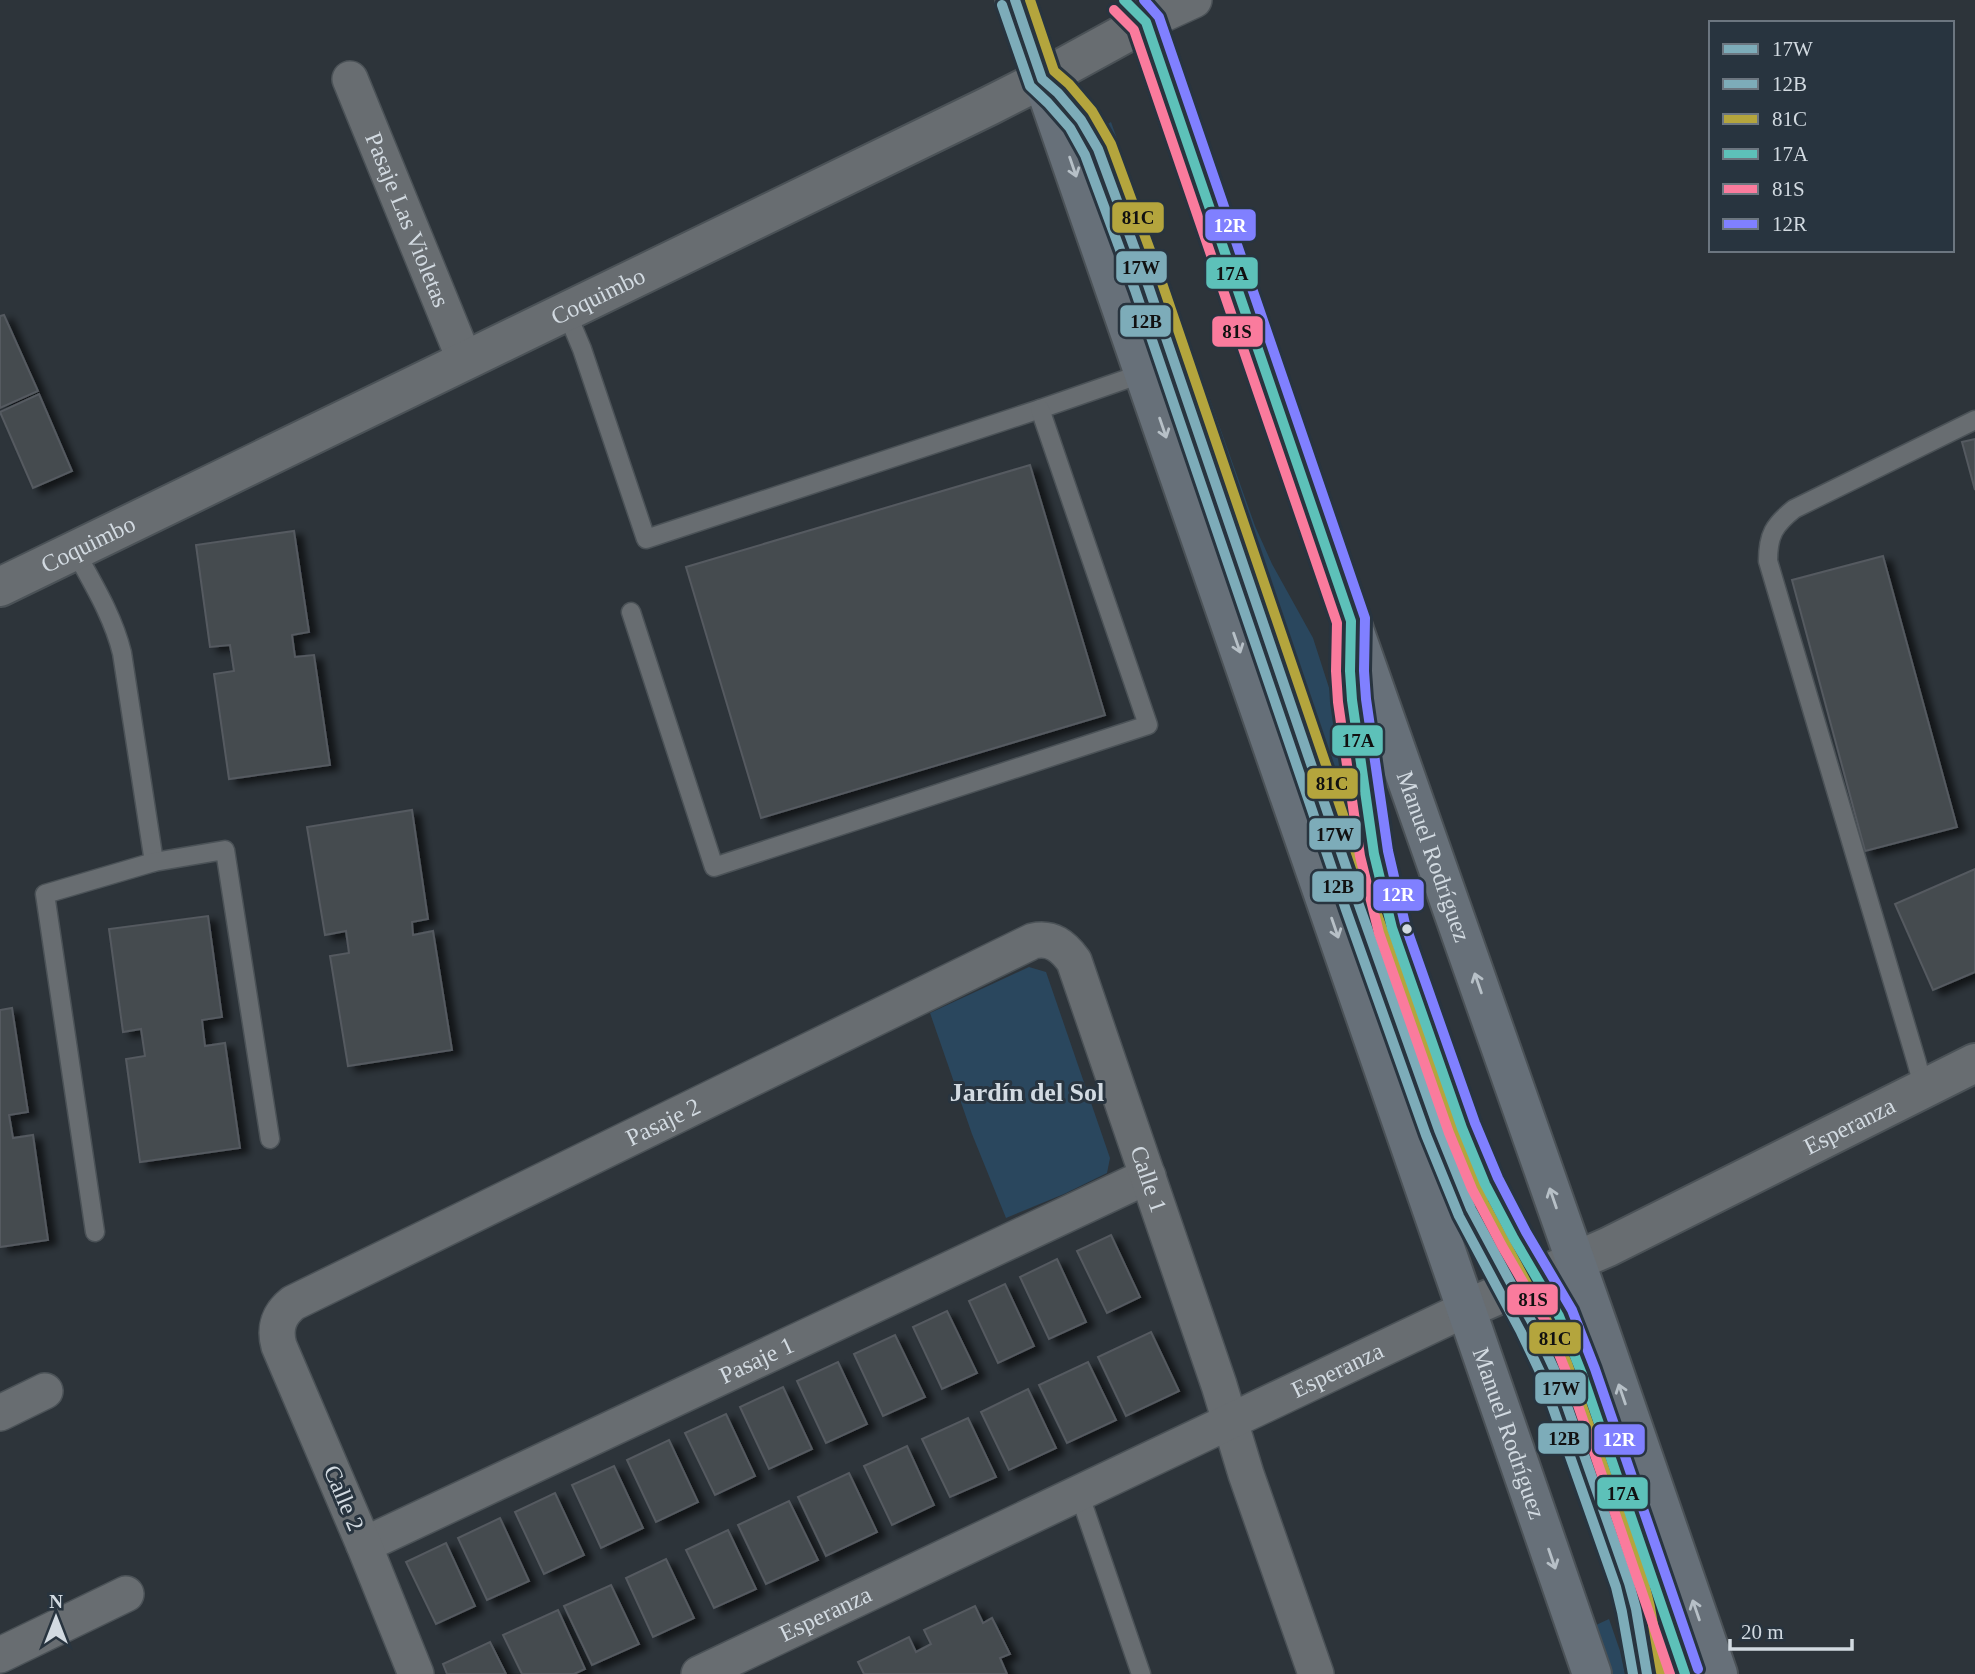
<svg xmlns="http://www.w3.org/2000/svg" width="1975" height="1674" font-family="'Times New Roman',serif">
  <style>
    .green { fill: #2a475e }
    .building { fill: #454b50; stroke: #555a60; stroke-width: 2; filter: url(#shadow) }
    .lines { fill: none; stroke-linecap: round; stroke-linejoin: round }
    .service-casing { stroke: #4b5257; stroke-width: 21 }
    .minor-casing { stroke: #4b5257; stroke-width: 38 }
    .tertiary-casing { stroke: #4b5257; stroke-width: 42 }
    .primary-casing { stroke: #4b5257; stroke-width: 42 }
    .service { stroke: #686d71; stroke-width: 18 }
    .minor { stroke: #686d71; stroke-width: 35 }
    .tertiary { stroke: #686d71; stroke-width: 38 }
    .primary { stroke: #677079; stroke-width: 38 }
    .bus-1-casing { stroke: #28343f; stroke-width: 16 }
    .bus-2-casing { stroke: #28343f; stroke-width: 16 }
    .bus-3-casing { stroke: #28343f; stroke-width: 16 }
    .bus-4-casing { stroke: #28343f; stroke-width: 16 }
    .bus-5-casing { stroke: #28343f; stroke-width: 16 }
    .bus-6-casing { stroke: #28343f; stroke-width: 16 }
    .bus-1 { stroke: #7dacb9; stroke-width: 10 }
    .bus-2 { stroke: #7dacb9; stroke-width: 10 }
    .bus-3 { stroke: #b4a53d; stroke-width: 10 }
    .bus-4 { stroke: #5dc1b9; stroke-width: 10 }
    .bus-5 { stroke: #fa7b9d; stroke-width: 10 }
    .bus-6 { stroke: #8080ff; stroke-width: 10 }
    .oneway { stroke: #b7c0c7 }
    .bus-dot { fill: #d2dae1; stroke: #28343f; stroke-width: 2.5 }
    .labels { text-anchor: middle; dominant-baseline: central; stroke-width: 6; stroke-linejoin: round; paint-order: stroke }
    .street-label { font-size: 24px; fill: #d2dae1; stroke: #28343f }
    .neighbourhood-label { font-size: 26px; font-weight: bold; fill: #d2dae1; stroke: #28343f }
    .line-badge { stroke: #28343f; stroke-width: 2.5 }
    .badge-label { font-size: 19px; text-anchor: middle; font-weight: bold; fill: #fff }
    .pale-badge-label { font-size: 19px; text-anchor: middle; font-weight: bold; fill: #111 }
  </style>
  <defs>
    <filter id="shadow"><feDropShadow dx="8" dy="4.5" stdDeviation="3.5" flood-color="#0009"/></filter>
  </defs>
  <rect width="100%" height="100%" fill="#2d343a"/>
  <g class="green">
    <path d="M1111,122L1255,526L1272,564L1313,638L1340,722L1368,874L1364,877L1104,126Z"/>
    <path d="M1029,967L1046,972L1110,1158L1107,1173L1064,1194L1006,1218L972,1134L930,1013Z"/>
    <path d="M1609,1619L1620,1651L1625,1674H1612L1596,1625Z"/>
  </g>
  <g class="building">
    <path d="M4,315L38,391L0,408V316Z"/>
    <path d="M39,394L72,471L33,488L0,412Z"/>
    <path d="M1975,439V490L1962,442Z"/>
    <path d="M1030,465L1105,715L761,818L686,567Z"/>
    <path d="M294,531L309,632L292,635L295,657L314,655L330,765L229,779L214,674L234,671L230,645L210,647L196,545Z"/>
    <path d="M1883,556L1957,827L1865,851L1792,580Z"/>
    <path d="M412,810L428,919L412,922L413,935L433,931L452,1050L348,1066L330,956L349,953L346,931L325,935L307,827Z"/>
    <path d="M1975,869V972L1933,990L1895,904Z"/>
    <path d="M208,916L222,1017L202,1020L205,1046L225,1043L240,1148L140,1162L126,1059L145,1056L141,1029L123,1032L109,929Z"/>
    <path d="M12,1008L28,1112L9,1115L13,1138L33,1135L48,1240L0,1247V1010Z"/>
    <path d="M1111,1235L1140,1297L1107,1313L1077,1251Z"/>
    <path d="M1057,1259L1086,1322L1049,1339L1020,1277Z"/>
    <path d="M1005,1284L1034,1346L998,1363L969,1301Z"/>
    <path d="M947,1311L977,1373L942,1389L913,1327Z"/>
    <path d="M1151,1332L1179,1391L1126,1416L1098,1357Z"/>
    <path d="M895,1335L925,1397L883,1416L854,1354Z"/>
    <path d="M838,1362L867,1424L826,1443L797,1381Z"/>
    <path d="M1088,1362L1116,1420L1067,1443L1039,1385Z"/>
    <path d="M783,1387L812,1449L769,1469L740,1407Z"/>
    <path d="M1028,1389L1056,1448L1009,1470L981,1412Z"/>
    <path d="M726,1414L755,1476L715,1495L685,1433Z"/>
    <path d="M968,1418L996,1477L950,1497L922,1439Z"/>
    <path d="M669,1440L698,1502L656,1522L627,1460Z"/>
    <path d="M907,1446L934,1505L892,1525L864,1466Z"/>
    <path d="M614,1466L643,1528L601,1548L572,1485Z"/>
    <path d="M849,1473L877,1532L826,1556L798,1497Z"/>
    <path d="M555,1493L584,1555L544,1574L515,1512Z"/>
    <path d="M789,1501L818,1560L766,1584L738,1525Z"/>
    <path d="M500,1518L529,1581L487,1600L458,1538Z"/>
    <path d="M728,1530L756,1589L714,1608L686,1550Z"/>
    <path d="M446,1543L475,1606L436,1624L406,1562Z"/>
    <path d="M666,1559L694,1618L653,1637L626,1578Z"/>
    <path d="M611,1585L639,1644L592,1665L564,1606Z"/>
    <path d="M975,1606L983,1623L992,1618L1010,1654L1000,1658L1007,1674H864L858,1662L909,1637L916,1652L931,1644L924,1630Z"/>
    <path d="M558,1610L585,1669L574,1674H522L503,1635Z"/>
    <path d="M490,1642L506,1674H447L443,1664Z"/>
  </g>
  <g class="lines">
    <defs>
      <g id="service">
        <path d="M1059,95L1081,120L1098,149L1148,285L1359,905L1439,1130L1471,1209L1534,1326L1554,1369L1629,1583L1636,1609L1647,1674"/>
        <path d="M566,311L582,349L646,539L1040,409L1144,373"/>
        <path d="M75,551C93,584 113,616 122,653L154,862"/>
        <path d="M631,612L714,867L1148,725L1040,409"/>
        <path d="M1351,654L1352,700L1374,854L1383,894L1392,928L1462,1128L1485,1184L1514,1239L1559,1316L1582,1374L1685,1674"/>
        <path d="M1924,1089L1916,1060L1768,561C1768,535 1774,525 1794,509L1975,420"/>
        <path d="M95,1232L45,894L154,862L225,850L270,1139"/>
        <path d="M1079,1493L1141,1674"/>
      </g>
      <g id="minor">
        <path d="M1146,22L1194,0"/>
        <path id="s1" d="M350,79L465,361"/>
        <path d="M0,1413L45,1391"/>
        <path id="s2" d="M364,1545L1148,1176"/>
        <path d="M0,1655L126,1594"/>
        <path id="s3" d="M416,1674L364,1545L279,1346C274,1328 279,1314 293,1303L1033,941C1052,937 1063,946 1074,961L1219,1385L1246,1474L1316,1674"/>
        <path id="s4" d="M699,1674L1466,1309"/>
      </g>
      <g id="tertiary">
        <path id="s5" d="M0,587L989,106L1042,79L1146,22"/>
        <path id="s6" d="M1466,1309L1608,1247L1975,1063"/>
      </g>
      <g id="primary">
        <path id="s7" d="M1015,0L1592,1674"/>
        <path id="s8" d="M1138,0L1351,621L1599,1328L1718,1674"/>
      </g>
    </defs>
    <use href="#service" class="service-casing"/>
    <use href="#minor" class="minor-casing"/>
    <use href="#tertiary" class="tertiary-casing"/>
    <use href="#primary" class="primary-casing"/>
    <use href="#service" class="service"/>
    <use href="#minor" class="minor"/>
    <use href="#tertiary" class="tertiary"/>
    <use href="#primary" class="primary"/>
    <defs>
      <path id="bus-1" d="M1015,0L1042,79L1058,93L1081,120L1098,149L1148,285L1359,905L1439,1130L1471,1209L1534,1326L1554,1369L1629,1583L1636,1609L1647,1674"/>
      <path id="bus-2" d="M1002,5L1030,86L1048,103L1070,128L1085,155L1135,290L1346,910L1426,1135L1459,1216L1521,1332L1541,1374L1616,1587L1622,1612L1633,1674"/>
      <path id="bus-3" d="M1030,0L1054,71L1069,84L1092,111L1111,144L1161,280L1372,900L1452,1125L1484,1203L1546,1319L1567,1363L1643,1579L1650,1607L1661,1672"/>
      <path id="bus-4" d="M1124,0L1146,22L1351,621L1350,671L1352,700L1374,854L1392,928L1462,1128L1485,1184L1514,1239L1559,1316L1582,1374L1685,1674"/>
      <path id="bus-5" d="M1114,10L1134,30L1337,623L1336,671L1338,702L1360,856L1379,933L1449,1133L1472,1189L1502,1246L1546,1322L1569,1379L1670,1674"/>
      <path id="bus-6" d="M1144,0L1159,17L1365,618L1364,671L1366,699L1388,851L1405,924L1475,1123L1498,1178L1526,1232L1572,1310L1595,1369L1698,1669"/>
    </defs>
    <use href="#bus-1" class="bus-1-casing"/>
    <use href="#bus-2" class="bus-2-casing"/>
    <use href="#bus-3" class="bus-3-casing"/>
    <use href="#bus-4" class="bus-4-casing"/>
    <use href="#bus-5" class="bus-5-casing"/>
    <use href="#bus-6" class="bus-6-casing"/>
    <use href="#bus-1" class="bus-1"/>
    <use href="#bus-2" class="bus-2"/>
    <use href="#bus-3" class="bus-3"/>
    <use href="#bus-4" class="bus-4"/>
    <use href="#bus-5" class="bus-5"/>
    <use href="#bus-6" class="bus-6"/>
  </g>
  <defs><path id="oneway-shaft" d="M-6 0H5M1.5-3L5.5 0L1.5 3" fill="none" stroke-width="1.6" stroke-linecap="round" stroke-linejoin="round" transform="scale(1.75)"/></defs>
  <g class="oneway">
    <use href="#oneway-shaft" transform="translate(1073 167) rotate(71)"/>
    <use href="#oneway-shaft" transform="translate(1163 428) rotate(71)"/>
    <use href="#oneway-shaft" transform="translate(1237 643) rotate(71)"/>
    <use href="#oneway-shaft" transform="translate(1335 928) rotate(71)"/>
    <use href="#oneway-shaft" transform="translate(1478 983) rotate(-109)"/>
    <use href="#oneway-shaft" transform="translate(1553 1198) rotate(-109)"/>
    <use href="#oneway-shaft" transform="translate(1622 1394) rotate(-109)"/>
    <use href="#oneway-shaft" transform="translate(1552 1559) rotate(71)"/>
    <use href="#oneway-shaft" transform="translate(1696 1610) rotate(-109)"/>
  </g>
  <circle class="bus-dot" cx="1407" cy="929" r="6"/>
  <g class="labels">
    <g class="street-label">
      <text stroke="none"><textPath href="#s1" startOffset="152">Pasaje Las Violetas</textPath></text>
      <text stroke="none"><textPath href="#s5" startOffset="665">Coquimbo</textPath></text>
      <text stroke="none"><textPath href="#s5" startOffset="98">Coquimbo</textPath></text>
      <text stroke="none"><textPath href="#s8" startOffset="906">Manuel Rodríguez</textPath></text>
      <text stroke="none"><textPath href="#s3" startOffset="816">Pasaje 2</textPath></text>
      <text stroke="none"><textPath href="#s6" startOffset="425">Esperanza</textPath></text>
      <text stroke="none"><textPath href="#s3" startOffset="1507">Calle 1</textPath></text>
      <text stroke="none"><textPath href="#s2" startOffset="434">Pasaje 1</textPath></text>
      <text stroke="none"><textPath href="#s4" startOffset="707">Esperanza</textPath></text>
      <text stroke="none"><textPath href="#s7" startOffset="1516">Manuel Rodríguez</textPath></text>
      <text transform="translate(344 1498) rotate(67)">Calle 2</text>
      <text stroke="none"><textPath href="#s4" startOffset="140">Esperanza</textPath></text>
    </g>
    <g class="neighbourhood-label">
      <text x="1027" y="1092">Jardín del Sol</text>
    </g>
  </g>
  <g class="line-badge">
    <rect x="1111" y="201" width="54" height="33" rx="7" fill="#b4a53d"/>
    <rect x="1204" y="208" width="53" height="34" rx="7" fill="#8080ff"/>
    <rect x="1115" y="250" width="53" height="34" rx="7" fill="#7dacb9"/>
    <rect x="1205" y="256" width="54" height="34" rx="7" fill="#5dc1b9"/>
    <rect x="1119" y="304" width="53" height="34" rx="7" fill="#7dacb9"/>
    <rect x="1211" y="315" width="53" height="33" rx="7" fill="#fa7b9d"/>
    <rect x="1331" y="724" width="53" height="33" rx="7" fill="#5dc1b9"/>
    <rect x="1306" y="767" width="53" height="33" rx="7" fill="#b4a53d"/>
    <rect x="1308" y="817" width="54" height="34" rx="7" fill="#7dacb9"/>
    <rect x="1311" y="870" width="54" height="33" rx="7" fill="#7dacb9"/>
    <rect x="1372" y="878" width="53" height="34" rx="7" fill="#8080ff"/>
    <rect x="1506" y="1283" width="53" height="33" rx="7" fill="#fa7b9d"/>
    <rect x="1528" y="1321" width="54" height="34" rx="7" fill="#b4a53d"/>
    <rect x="1534" y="1371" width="53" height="34" rx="7" fill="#7dacb9"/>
    <rect x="1537" y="1422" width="53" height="33" rx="7" fill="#7dacb9"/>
    <rect x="1593" y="1423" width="53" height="33" rx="7" fill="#8080ff"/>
    <rect x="1596" y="1476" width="53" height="34" rx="7" fill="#5dc1b9"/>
  </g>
  <g class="badge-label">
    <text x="1230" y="232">12R</text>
    <text x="1398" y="901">12R</text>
    <text x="1619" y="1446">12R</text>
  </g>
  <g class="pale-badge-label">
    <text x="1138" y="224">81C</text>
    <text x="1141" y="274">17W</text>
    <text x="1232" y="280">17A</text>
    <text x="1146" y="328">12B</text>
    <text x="1237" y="338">81S</text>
    <text x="1358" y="747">17A</text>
    <text x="1332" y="790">81C</text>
    <text x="1335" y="841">17W</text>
    <text x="1338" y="893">12B</text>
    <text x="1533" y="1306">81S</text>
    <text x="1555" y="1345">81C</text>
    <text x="1561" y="1395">17W</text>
    <text x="1564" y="1445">12B</text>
    <text x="1623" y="1500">17A</text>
  </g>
  <rect x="1709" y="21" width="245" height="231" fill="#28343f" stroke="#6c7680" stroke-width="2"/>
  <rect x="1723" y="44" width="35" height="10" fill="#7dacb9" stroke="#6c7680" stroke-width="2"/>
  <text x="1772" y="56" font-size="21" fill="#d2dae1">17W</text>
  <rect x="1723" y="79" width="35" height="10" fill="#7dacb9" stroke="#6c7680" stroke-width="2"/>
  <text x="1772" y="91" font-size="21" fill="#d2dae1">12B</text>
  <rect x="1723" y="114" width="35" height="10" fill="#b4a53d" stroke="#6c7680" stroke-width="2"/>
  <text x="1772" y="126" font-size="21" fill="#d2dae1">81C</text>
  <rect x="1723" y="149" width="35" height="10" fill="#5dc1b9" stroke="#6c7680" stroke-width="2"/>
  <text x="1772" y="161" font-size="21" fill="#d2dae1">17A</text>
  <rect x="1723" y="184" width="35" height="10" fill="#fa7b9d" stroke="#6c7680" stroke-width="2"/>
  <text x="1772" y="196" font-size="21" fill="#d2dae1">81S</text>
  <rect x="1723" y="219" width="35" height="10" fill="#8080ff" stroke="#6c7680" stroke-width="2"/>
  <text x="1772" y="231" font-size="21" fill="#d2dae1">12R</text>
  <g transform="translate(56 1618)" stroke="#28343f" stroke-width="5" paint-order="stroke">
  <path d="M0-5L12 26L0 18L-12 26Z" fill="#d2dae1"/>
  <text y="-10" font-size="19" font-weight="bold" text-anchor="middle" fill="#d2dae1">N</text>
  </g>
  <path d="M1730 1639v10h122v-10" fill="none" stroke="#d2dae1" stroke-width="3.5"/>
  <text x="1741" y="1639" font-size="21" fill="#d2dae1" stroke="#28343f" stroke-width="5" paint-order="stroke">20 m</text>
</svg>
